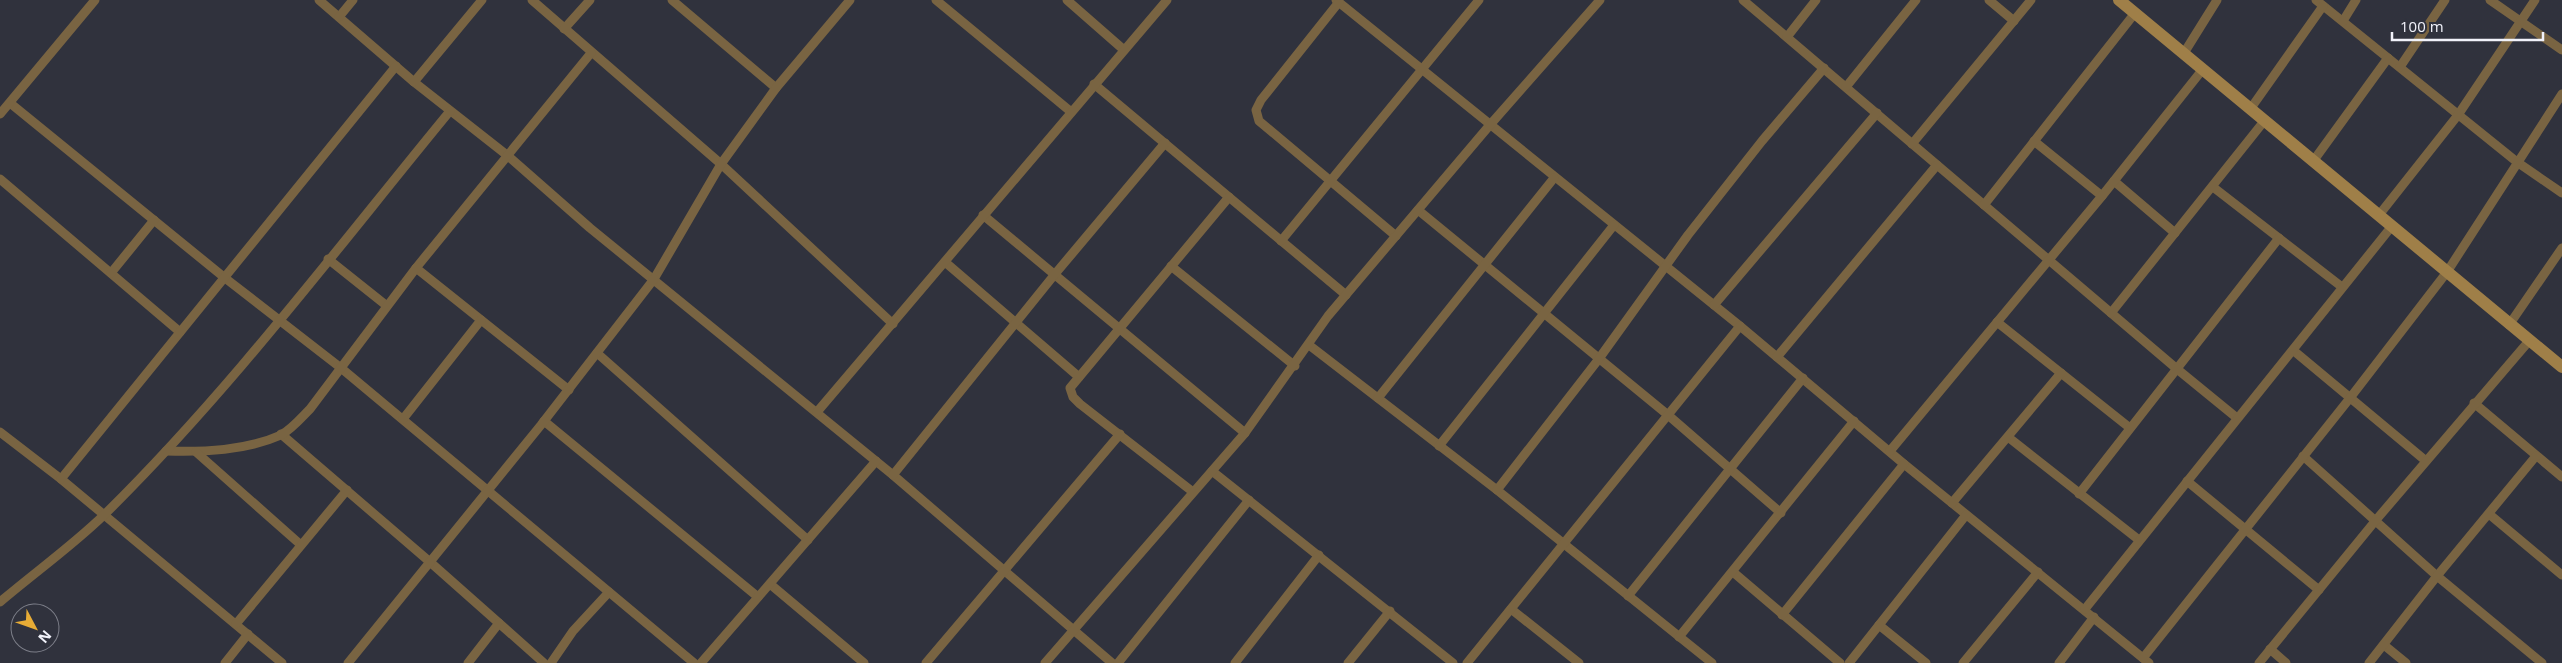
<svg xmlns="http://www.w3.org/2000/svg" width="2562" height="663" font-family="'Open Sans',sans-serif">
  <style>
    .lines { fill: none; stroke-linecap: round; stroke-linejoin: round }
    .street { stroke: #796442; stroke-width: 9 }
    .secondary { stroke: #9f7f48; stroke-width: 12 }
  </style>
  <rect width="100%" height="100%" fill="#30323d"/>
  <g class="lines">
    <g class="street">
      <path d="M319,0L414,82L508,156L590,228L893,475L1112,663"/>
      <path d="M532,0L721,164L893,324"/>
      <path d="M672,0L776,88"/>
      <path d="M936,0L1070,111"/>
      <path d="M1067,0L1124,50"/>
      <path d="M1336,0L1740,326L1904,464L2149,663"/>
      <path d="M1743,0L2177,369L2237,418"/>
      <path d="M1989,0L2014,21"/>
      <path d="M2316,0L2517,162L2562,193"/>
      <path d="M2490,0L2562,50"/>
      <path d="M1339,2L1261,100L1256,110L1259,121L1396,236"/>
      <path d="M339,17L353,0"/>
      <path d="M2343,21L2356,0"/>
      <path d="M564,29L590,0"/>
      <path d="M1787,37L1816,0"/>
      <path d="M2184,53L2217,0"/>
      <path d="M2400,67L2445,0"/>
      <path d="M414,82L482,0"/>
      <path d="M1094,84L1346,295"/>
      <path d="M1846,87L1916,0"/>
      <path d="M10,103L225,278L341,368L694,663"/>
      <path d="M2251,108L2323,6"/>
      <path d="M0,114L95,0"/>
      <path d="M2034,141L2102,196"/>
      <path d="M1912,144L2031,0"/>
      <path d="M2314,160L2388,58"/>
      <path d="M0,179L180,332"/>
      <path d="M2114,181L2175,233"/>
      <path d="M2213,187L2342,287"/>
      <path d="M1984,205L2135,13"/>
      <path d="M1418,210L1668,415L1781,513"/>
      <path d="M983,215L1245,433"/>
      <path d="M2379,215L2458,115L2535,0"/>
      <path d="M1281,241L1479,0"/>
      <path d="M328,259L387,306"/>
      <path d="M945,262L1079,377"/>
      <path d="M1171,266L1295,366"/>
      <path d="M416,268L569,390"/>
      <path d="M111,273L154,220"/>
      <path d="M1714,305L1877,113"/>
      <path d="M2111,313L2265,120"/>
      <path d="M1997,322L2130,428"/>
      <path d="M2509,325L2562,248"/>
      <path d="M1309,345L1497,490L1712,663"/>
      <path d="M2294,351L2426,461"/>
      <path d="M597,353L808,540"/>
      <path d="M1777,357L1937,165"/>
      <path d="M1378,398L1554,178"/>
      <path d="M2474,403L2562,477"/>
      <path d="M817,412L1167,0"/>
      <path d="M403,419L481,320"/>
      <path d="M544,421L758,597"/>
      <path d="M0,432L61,479L282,663"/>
      <path d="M281,434L430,562L544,663"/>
      <path d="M2008,437L2139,540"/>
      <path d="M1439,446L1614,225"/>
      <path d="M166,451C204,452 245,451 281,435C292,429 301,418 310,409L416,268L591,53"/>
      <path d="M1890,451L2102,196L2203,69"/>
      <path d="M196,452L301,545"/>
      <path d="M2303,456L2437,576L2542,663"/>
      <path d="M1212,471L1453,663"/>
      <path d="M893,475L1055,274L1165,143"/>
      <path d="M61,479L396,66"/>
      <path d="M2187,481L2319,590"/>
      <path d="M1497,490L1598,360L1688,235L1762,141L1824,68"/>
      <path d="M1193,492L1080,404L1073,397L1070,388L1229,197"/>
      <path d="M2079,494L2279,238"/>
      <path d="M1952,503L2061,373"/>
      <path d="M2489,514L2562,575"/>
      <path d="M1733,572L1840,663"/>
      <path d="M770,584L864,663"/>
      <path d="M1628,596L1803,378"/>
      <path d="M0,602C34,573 72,546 104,515C230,391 338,247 450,111"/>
      <path d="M1511,609L1579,663"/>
      <path d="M2085,609L2392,226"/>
      <path d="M1782,615L1904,464"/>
      <path d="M236,624L347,490"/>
      <path d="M1879,625L1926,663"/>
      <path d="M1679,637L1854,421"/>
      <path d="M2384,645L2406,663"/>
      <path d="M2270,649L2286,663"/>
      <path d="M2143,658L2350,398L2447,272L2562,94"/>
      <path d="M225,663L248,634"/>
      <path d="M348,663L541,425L654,279L721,164L776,88L850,0"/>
      <path d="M468,663L499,623"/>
      <path d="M551,663L573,631L609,592"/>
      <path d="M701,663L876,461"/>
      <path d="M926,663L1120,434"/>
      <path d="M1045,663L1245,433L1328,316L1489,126L1600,0"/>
      <path d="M1118,663L1249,500"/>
      <path d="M1235,663L1319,555"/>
      <path d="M1348,663L1390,611"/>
      <path d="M1467,663L1740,326"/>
      <path d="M1849,663L1966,515"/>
      <path d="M1963,663L2038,572"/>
      <path d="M2059,663L2094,617"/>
      <path d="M2259,663L2376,520L2529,341"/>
      <path d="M2369,663L2437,576L2536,456"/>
    </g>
    <path class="secondary" d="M2119,0L2562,367"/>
  </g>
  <g transform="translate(35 628) rotate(131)"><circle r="24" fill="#30323d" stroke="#7d7f89"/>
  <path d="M0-4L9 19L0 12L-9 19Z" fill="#e7ac36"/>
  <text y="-8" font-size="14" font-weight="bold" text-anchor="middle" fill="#f1f2fa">N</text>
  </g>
  <path d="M2392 32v8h151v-8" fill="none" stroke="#f1f2fa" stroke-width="2.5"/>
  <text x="2400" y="32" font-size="15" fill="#f1f2fa" stroke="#30323d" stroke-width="4" paint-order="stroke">100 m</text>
</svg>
